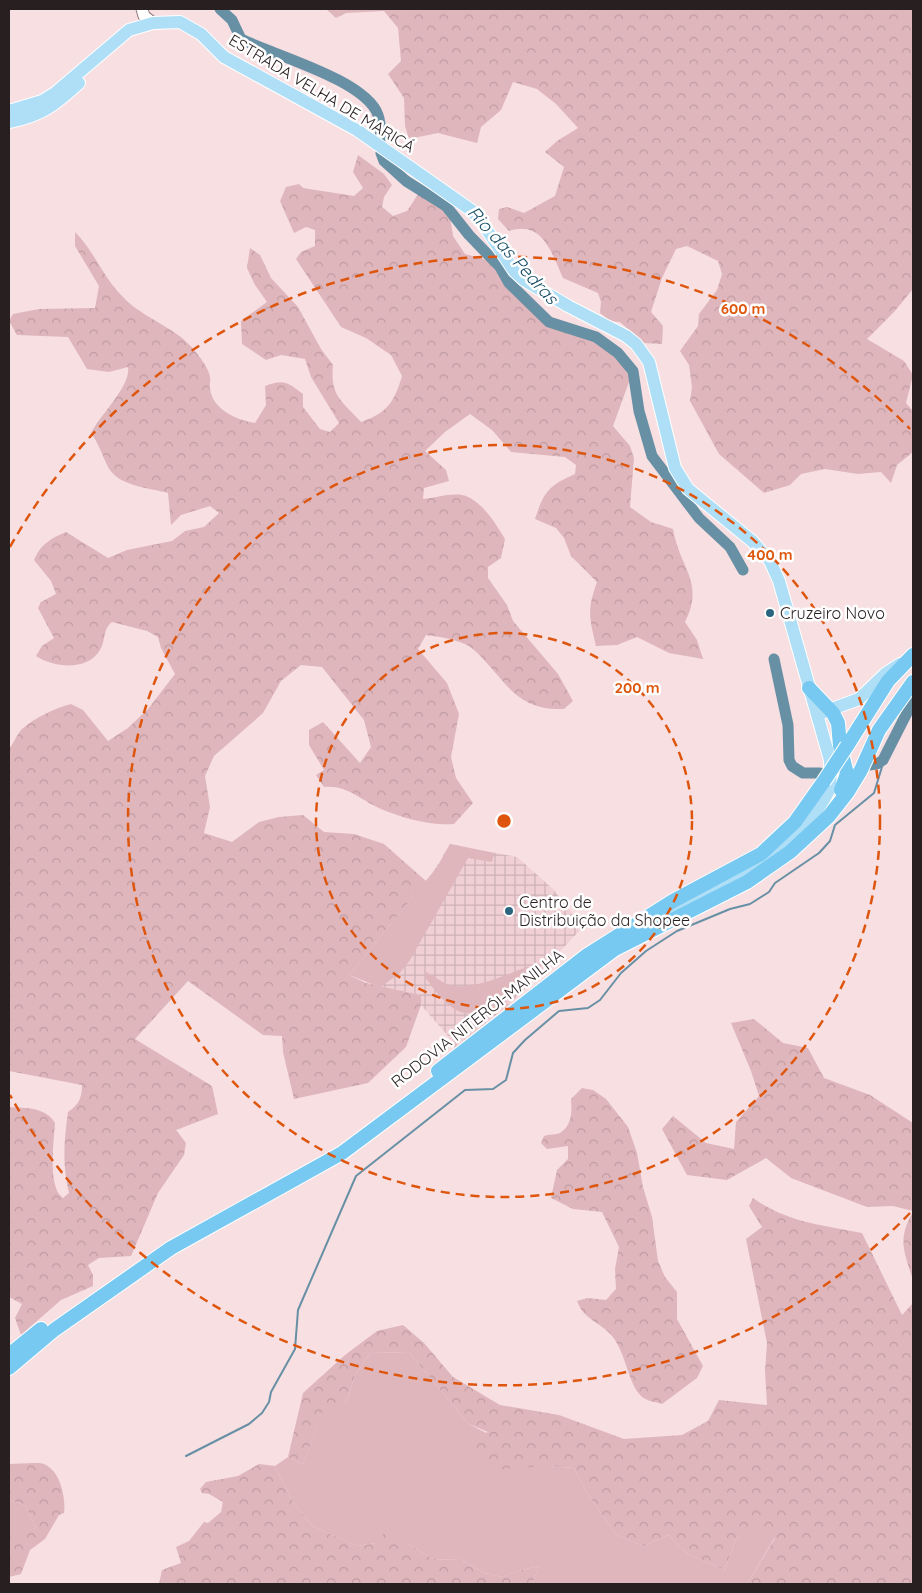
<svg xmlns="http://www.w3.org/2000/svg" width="922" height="1593" font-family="Quicksand,sans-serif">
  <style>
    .industrial { fill: url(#industrial-grid) }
    .green { fill: #dfb6bc }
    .forest { fill: url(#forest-crowns) }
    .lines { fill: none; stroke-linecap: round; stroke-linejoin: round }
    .stream { stroke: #6890a5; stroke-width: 2 }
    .river { stroke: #6890a5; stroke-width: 11 }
    .secondary-casing { stroke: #907a7d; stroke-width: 13 }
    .primary-casing { stroke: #fff; stroke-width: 14 }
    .highway-casing { stroke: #fff; stroke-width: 16 }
    .secondary { stroke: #fff; stroke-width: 11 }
    .primary { stroke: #aedff7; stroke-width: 12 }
    .highway { stroke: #78c9f1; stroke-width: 14 }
    .highway-bridge-casing { stroke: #fff; stroke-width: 16; stroke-linecap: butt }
    .highway-bridge { stroke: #78c9f1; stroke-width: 14 }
    .ring { fill: none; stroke: #de560d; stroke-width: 2.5; stroke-dasharray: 9 6 }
    .poi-dot { fill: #2c657f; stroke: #fff; stroke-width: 2 }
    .labels { text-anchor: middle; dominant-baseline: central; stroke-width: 5; stroke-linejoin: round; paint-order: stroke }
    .street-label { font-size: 16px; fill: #281f20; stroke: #fff }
    .poi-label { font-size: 16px; fill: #281f20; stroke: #fff; text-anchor: start }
    .water-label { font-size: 18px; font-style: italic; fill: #1a4f67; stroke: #fff }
    .centre { fill: #de560d; stroke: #fff; stroke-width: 2.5 }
    .ring-label { font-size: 15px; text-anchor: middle; font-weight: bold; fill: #de560d; stroke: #fff; stroke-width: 5; stroke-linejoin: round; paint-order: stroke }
  </style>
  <defs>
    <pattern id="industrial-grid" width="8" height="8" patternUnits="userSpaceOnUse" patternTransform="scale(1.25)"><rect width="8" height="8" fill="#f0d0d5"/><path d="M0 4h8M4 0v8" fill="none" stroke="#ceb2b7"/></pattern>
    <pattern id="forest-crowns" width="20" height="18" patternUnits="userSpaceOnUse" patternTransform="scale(1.25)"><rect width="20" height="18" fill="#dfb6bc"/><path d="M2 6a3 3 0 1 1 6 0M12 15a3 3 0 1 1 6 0" fill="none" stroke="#bf9ca1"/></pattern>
  </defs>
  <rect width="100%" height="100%" fill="#f7dfe2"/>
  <path class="industrial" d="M450,844L517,857L553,889L583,927L511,1003L454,1048V1043L421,1005V995L366,983Z"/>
  <g class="green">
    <path d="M450,844L494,853L492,862L468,858L410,960L399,974L380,987L349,975L438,866Z"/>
    <path d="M529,966C516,980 486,1016 465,1013C449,1011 433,988 425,977L426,972C434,976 442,983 450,985C473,991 508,974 529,966Z"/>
    <path d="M371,1352L409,1353L469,1424L549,1466L574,1468L587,1493L616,1535L644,1546L668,1535L688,1554L725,1570L736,1539L757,1520L775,1537L747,1584H532L539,1566L514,1572L503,1577L484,1573L462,1560L433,1559L407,1543H376L357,1546L312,1526L294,1503L275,1466L288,1457L303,1464L325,1405L347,1401L355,1375Z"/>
    <path d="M9,1500L25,1505L36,1528L17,1534L9,1533Z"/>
  </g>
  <g class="forest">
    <path d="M326,9H913V289L894,312L867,339L904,361L913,375L906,403L913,411V452L897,465L891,483L881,472L858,474L825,469L801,474L790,485L764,493L719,454L690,401L692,387L689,365L680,351L698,326L699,314L717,290L722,274L718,261L687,246L676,249L662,278L651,312L663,326L662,344L644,343L620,322L610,321L600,313L601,302L598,293L563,278C552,254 543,220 509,231L498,219L499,209L507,207L524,213L555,196L564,167L545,152L557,141L578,128L556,104L537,89L513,82L501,110L481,127L477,143L438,133L409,139L405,126L404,98L388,74L401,61L398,28L384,11L346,13L336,18Z"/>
    <path d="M358,155L384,174L392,185L384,197L382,207L393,216L407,211L419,193L436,202L450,217L453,236L465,254L487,260L517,297L539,319L596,337L618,353L633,371L613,426L630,446L634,458L630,507L651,522L673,529C680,569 705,582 685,622L697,640L703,659L669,653L637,637L617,645L596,646C589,617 587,610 597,582L571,556L564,538L556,528L535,519C544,492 548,486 575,474L576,465L565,457L511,452L492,430L470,414L445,432L425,451L446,470L449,481L424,488L423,499C435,498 449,493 462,495C481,499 496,524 505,539L501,558L488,567V578L507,605L513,621L558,674L573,701L564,709C514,711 506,679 474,650C464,640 440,637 426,635L418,649L447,683L459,714L451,757L456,778L473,803L454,824C430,826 403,818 381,809C360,800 348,785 324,787L316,775L324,770L309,745V730L323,722L360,763L371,747L364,720L322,667L301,665L281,681L263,713L214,756L205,776L210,807L204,833L232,842L259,822L279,817L303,815L324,832L354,834L384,844L426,881L349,975L366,983L421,995V1005L406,1047L368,1083L294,1099L283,1052L282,1036L263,1035L188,981L135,1039L212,1086L218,1114L176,1130L186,1143L184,1155L158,1193L131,1256L99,1258L88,1265L93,1275V1286L61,1300L21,1335L15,1318L22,1304L9,1297V1107C26,1108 46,1107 55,1123C54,1141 47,1187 63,1198L69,1193C62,1164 64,1141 68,1112C79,1105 82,1097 82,1085L9,1071V749C14,743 17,734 22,729C36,717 53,709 71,704L83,710L108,741L128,728L148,709L175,674L161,648L158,637L147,631L112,622C102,630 106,641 100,650C88,671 54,668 36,656L42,646L54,638L38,608L41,602L56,594L51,581L34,560C41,544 50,539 66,532L108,558L127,550L172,541L185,531L204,527L219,513L210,506L181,515L171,525L168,493C149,488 118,486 108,467C102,455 99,444 91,433C100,415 131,386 128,367L109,372L87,369L68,337L17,335L9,321L13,314L39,309L95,308L99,286L75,246V232C94,251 103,277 122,296C143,319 175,326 195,351C200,357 209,369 210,377C211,381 209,385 210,389C213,410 237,420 255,423L266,405L265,386C284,379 287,382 303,394V407L320,429L330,432L339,423L311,377L305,359L281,355L266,360L242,344L241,321L267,302L255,285L247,268L250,248L260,255L271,278L298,307L321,349L333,365C330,396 341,400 361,422C387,413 394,403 402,376L391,355L366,338L341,327L296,259L301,252L315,246V230L306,227L294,233L280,201L286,187L299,184L303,188L354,196L363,188L353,172Z"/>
    <path d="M754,1019L783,1043L808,1048L824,1078L870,1095L913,1123V1211L893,1206L867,1207L791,1178L766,1158L727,1180L687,1175L662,1129L673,1116L706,1143L734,1149L736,1122L759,1096L751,1071L731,1023Z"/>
    <path d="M582,1088L593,1090L606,1099L628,1127L637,1153L643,1187L652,1217L658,1261L665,1277L677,1292V1319L703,1366L697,1378L662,1404C656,1402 646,1401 641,1396C628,1383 626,1353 612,1336C599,1321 584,1320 577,1301L587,1298L606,1300L616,1289L615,1269L619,1247L602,1212L573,1209L551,1198L557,1170L568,1159V1146L547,1149L541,1143L544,1136C549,1134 556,1135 560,1133C572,1125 572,1112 571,1099Z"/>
    <path d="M753,1198C786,1222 822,1225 862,1233L902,1315L913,1303V1584H747L775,1538L757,1521L736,1539L725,1570L688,1554L668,1535L644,1546L616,1535L587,1493L574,1468L549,1466L502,1469L470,1451L469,1439L488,1432L469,1424L409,1353L371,1352L355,1375L347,1401L325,1406L303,1464L288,1457L303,1393L345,1355L377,1331L403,1325L424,1343L453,1377L500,1405L559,1415L624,1439L682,1435L708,1421L719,1400L767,1405L765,1371L767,1343L746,1239L762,1227L749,1206Z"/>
    <path d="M913,1212V1280C904,1252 897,1239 913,1212Z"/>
    <path d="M34,1463C38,1463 43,1463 46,1465C61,1473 66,1499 64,1513L59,1515L45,1539L30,1550L21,1574L9,1577V1533H17L36,1528L25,1505L9,1500V1464Z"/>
    <path d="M259,1464L275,1466L294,1503L312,1526L357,1546L376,1543L384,1533L407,1543L433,1559L462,1560L484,1573L503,1577L514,1572L539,1566L532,1584H159L162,1570L181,1563L176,1547L189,1541L204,1522L208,1523L221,1512L223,1502L209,1494L202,1493L200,1489L206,1482L238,1476Z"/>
  </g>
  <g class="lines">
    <path class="stream" d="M186,1456L249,1424L262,1413L269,1402L271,1392L295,1349L298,1310L356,1176L465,1090L493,1089L506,1080L513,1053L525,1040L559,1011L588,1008L600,1000L621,973L646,951L677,931L730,909L750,904L769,892L775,883L819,853L830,841L835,825L874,793L885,757"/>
    <g class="river">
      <path d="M220,9L232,20L241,39C273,55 366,80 378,115C381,124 381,133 380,142"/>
      <path d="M381,153L384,161L406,181L446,206L469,235L500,267L509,283L549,322L596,337L618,353L633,371L639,411L652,456L699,518L730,547L743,570"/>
      <path d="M774,659L788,725L789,760L792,766L803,773H820"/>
      <path d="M869,765L877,764L883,760L913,701"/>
    </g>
    <defs>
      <path id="secondary" d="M142,9L144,16L153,23"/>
      <g id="primary">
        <path d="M9,111L42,101L55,93L129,30L153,23L180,22L201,34L224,57L357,130L471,210L483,224L514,271L524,280L568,306L626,336L636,344L649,362L675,468L688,489L752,541L770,561L779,581L830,760C830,770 832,780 829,790C826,798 820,806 815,813C779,865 717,890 661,914"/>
        <path d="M9,122C41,116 55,105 79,83"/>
        <path d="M821,713L859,699L885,674L900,664"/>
      </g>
      <g id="highway">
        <path d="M809,688L833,713L838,723L840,746L847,774L841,790"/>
        <path d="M847,746L888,681L913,655"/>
        <path d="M438,1071L586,956L673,901L761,854L795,822L824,781"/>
        <path d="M9,1355L41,1329"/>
        <path d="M9,1368L54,1330L171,1248L342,1153L615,949L747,882L790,852L829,816L847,793L861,770L879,730L913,682"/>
      </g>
    </defs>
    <use href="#secondary" class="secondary-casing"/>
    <use href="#primary" class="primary-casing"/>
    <use href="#highway" class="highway-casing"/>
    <use href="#secondary" class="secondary"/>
    <use href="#primary" class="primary"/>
    <use href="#highway" class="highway"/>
    <defs>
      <path id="highway-bridge" d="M824,781L847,746"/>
    </defs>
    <use href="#highway-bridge" class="highway-bridge-casing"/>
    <use href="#highway-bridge" class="highway-bridge"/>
  </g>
  <g class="ring">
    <circle cx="504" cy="821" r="188"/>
    <circle cx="504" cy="821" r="376"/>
    <path d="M910 1213A565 565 0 0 1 10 1095M10 547A565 565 0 0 1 910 429"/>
  </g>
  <g class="poi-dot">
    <circle cx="770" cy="613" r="5"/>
    <circle cx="509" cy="911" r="5"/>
  </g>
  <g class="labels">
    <g class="street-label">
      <text transform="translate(322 93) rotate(31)">ESTRADA VELHA DE MARICÁ</text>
      <text transform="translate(477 1018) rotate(-38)">RODOVIA NITERÓI-MANILHA</text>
    </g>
    <g class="poi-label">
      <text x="780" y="613">Cruzeiro Novo</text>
      <text x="519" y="902">Centro de<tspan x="519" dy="18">Distribuição da Shopee</tspan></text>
    </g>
    <g class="water-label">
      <text transform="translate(513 255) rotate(48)">Rio das Pedras</text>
    </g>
  </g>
  <circle cx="504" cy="821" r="8" class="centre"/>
  <g class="ring-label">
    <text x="743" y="314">600 m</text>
    <text x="770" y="560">400 m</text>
    <text x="637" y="693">200 m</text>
  </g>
  <rect width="922" height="1593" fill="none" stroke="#281f20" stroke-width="20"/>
</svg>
